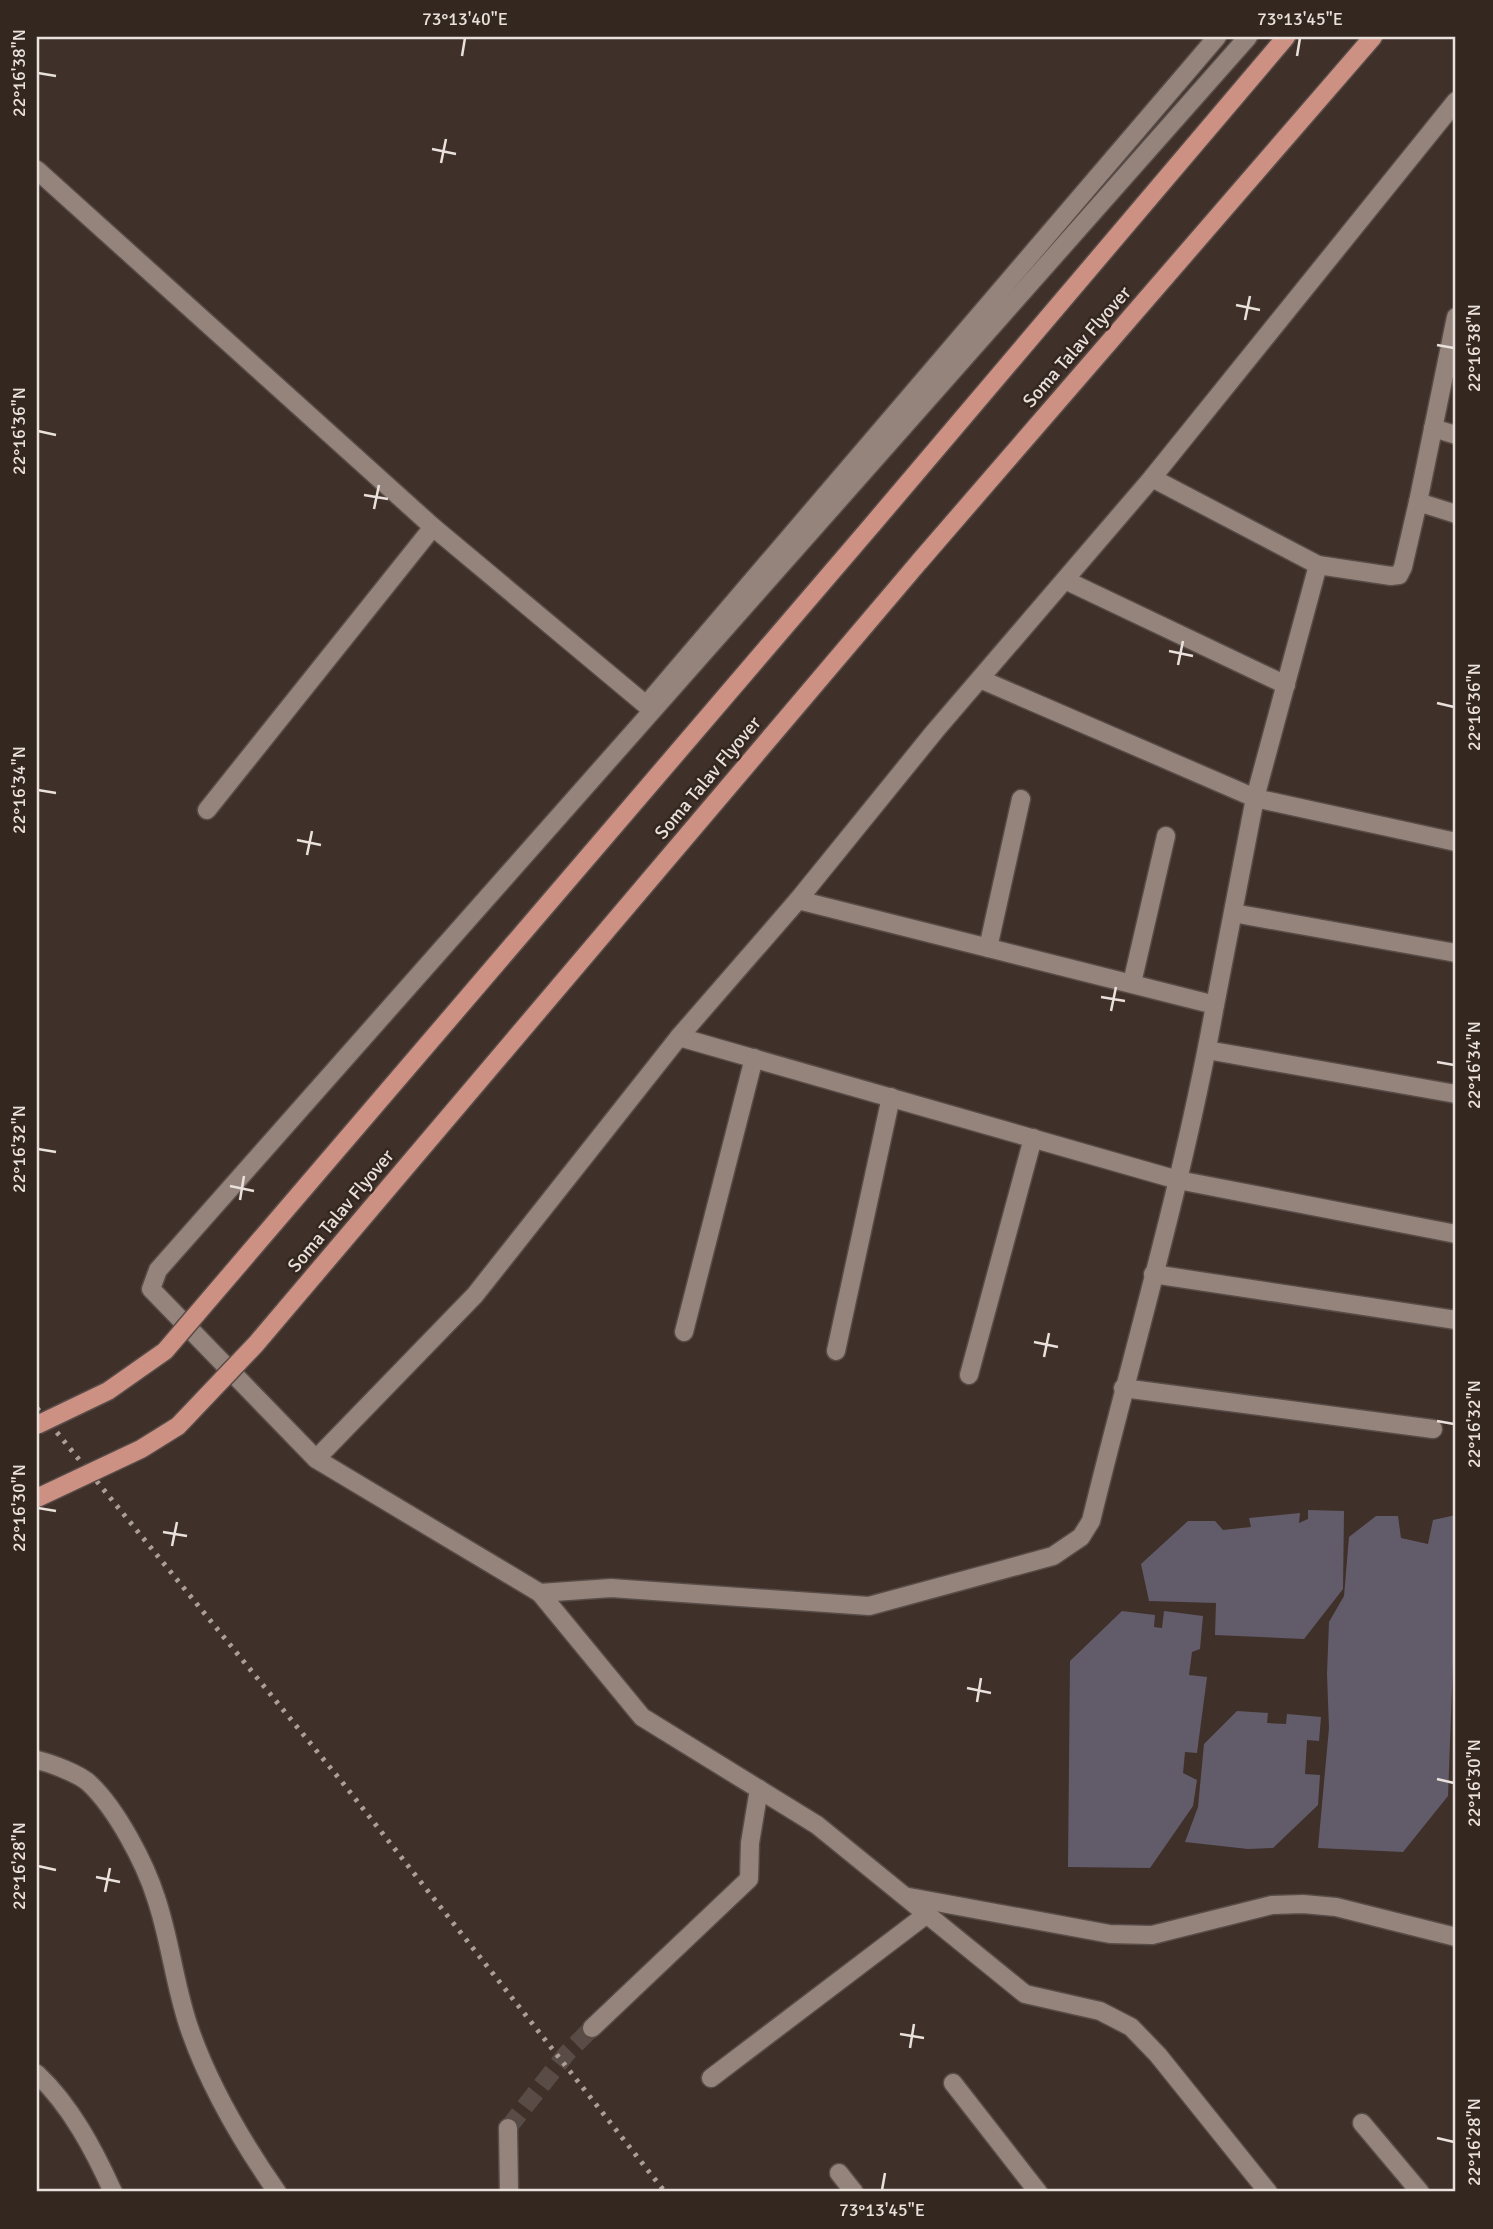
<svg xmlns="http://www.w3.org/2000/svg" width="1493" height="2229" font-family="Signika,sans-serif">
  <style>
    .building { fill: #625c6a }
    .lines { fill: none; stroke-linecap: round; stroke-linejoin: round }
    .minor-tunnel { stroke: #594b45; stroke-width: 18; stroke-dasharray: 18 9; stroke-linecap: butt }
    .service-casing { stroke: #584c48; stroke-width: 21 }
    .minor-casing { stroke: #584c48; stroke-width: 21 }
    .primary-casing { stroke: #584c48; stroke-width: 21 }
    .service { stroke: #95847c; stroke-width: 18 }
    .minor { stroke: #95847c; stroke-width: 18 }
    .primary { stroke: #cd9183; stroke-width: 18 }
    .rail { stroke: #aa9f9a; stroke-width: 5; stroke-dasharray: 3.5 7; stroke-linecap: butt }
    .primary-bridge-casing { stroke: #584c48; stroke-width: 21; stroke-linecap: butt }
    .primary-bridge { stroke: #cd9183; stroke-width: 18 }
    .ticks { fill: none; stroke: #eae1dd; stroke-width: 2.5 }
    .labels { text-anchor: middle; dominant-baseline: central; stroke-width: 5; stroke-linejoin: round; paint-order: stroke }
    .street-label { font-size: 19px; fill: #eae1dd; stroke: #342720 }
    .neatline { fill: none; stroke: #eae1dd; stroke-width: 2.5 }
    .ticks-label { font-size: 18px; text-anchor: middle; fill: #eae1dd }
  </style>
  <rect width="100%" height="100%" fill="#3f312a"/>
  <g class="building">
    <path d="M1308,1510L1344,1511L1343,1589L1304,1639L1215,1635L1216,1603L1149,1601L1141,1564L1188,1521H1215L1223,1530L1251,1527L1249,1518L1300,1513L1299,1523L1308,1519Z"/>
    <path d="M1456,1515V1581L1448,1796L1403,1852L1318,1848L1329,1728L1327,1674L1329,1622L1344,1596L1349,1537L1376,1516H1398L1401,1538L1428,1544L1433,1520Z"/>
    <path d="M1122,1611L1155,1615L1154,1627L1162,1628L1164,1611L1203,1616L1200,1649L1192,1652L1189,1675L1207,1677L1197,1753L1185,1752L1183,1773L1197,1780L1193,1806L1150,1868L1068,1867L1070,1661Z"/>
    <path d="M1237,1711L1268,1713L1267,1723L1286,1724L1287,1714L1321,1717L1319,1741L1307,1740L1305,1774L1320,1775L1318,1805L1273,1848L1248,1849L1185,1842L1198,1807L1204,1744Z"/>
  </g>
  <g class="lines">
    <path class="minor-tunnel" d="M508,2128L567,2053L592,2028"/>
    <defs>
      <g id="service">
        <path d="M37,170L433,527L646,705L1217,37"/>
        <path d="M207,810L433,527"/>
        <path d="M37,1760C50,1763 80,1774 90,1784C117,1810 145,1863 156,1898C171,1942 175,1990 191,2033C211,2089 243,2143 277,2192"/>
      </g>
      <g id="minor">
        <path d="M1433,428L1456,435"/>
        <path d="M1152,478L1318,565L1255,798L1215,1005"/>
        <path d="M1418,502L1456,317"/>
        <path d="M1318,565L1391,576L1399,575L1403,567L1418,502L1456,514"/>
        <path d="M1065,580L1286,685"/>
        <path d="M980,679L1255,798L1456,842"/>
        <path d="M1233,913L1456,953"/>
        <path d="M988,948L1021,799"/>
        <path d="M1132,983L1166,836"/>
        <path d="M679,1037L1178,1180L1456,1234"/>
        <path d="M1207,1050L1456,1094"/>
        <path d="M1153,1274L1456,1320"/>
        <path d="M684,1332L754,1058"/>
        <path d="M836,1351L891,1097"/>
        <path d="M969,1375L1033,1138"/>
        <path d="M1123,1388L1433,1429"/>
        <path d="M316,1459L151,1289L158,1270L1248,37"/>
        <path d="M540,1593L611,1588L869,1606L1053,1556L1081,1537L1091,1521C1133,1349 1184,1179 1215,1005L798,900"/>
        <path d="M909,1897L1110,1934L1152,1935L1272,1905L1303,1904L1336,1907L1456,1937"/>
        <path d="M592,2028L749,1879L750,1843L759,1789"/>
        <path d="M37,2074C71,2106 94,2150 113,2192"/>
        <path d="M711,2078L927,1914"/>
        <path d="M953,2083L1038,2192"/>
        <path d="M1362,2123L1420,2192"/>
        <path d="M508,2128L509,2192"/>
        <path d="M839,2173L854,2192"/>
        <path d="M1268,2192L1158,2055L1131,2027L1100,2011L1025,1994L817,1825L642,1717L540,1593L316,1459L475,1295L679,1037L798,900L935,731L1152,478L1456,101"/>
      </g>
      <g id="primary">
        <path d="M872,525L1286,37"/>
        <path d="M919,562L1373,37"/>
      </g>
    </defs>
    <use href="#service" class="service-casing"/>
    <use href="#minor" class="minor-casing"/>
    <use href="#primary" class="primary-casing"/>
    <use href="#service" class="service"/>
    <use href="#minor" class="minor"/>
    <use href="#primary" class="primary"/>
    <path class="rail" d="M37,1408L342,1782L665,2192"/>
    <defs>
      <g id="primary-bridge">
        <path d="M37,1425L108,1391L165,1351L872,525"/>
        <path d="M37,1498L141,1449L178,1426L256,1344L919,562"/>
      </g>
    </defs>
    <use href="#primary-bridge" class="primary-bridge-casing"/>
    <use href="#primary-bridge" class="primary-bridge"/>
  </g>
  <path class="ticks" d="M462,56L465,38M1297,56L1300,38M38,73L56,76M432,149L456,154M441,163L446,139M1236,305L1260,310M1245,320L1250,296M1437,345L1454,348M38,431L56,435M364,495L388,499M374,509L379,485M1169,651L1193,656M1178,665L1183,641M1437,703L1454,707M38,790L56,793M297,840L321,845M307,855L312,831M1101,997L1125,1001M1111,1011L1116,987M1437,1062L1454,1065M38,1149L56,1152M230,1186L254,1191M240,1200L244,1176M1034,1342L1058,1347M1044,1357L1049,1333M1437,1421L1454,1424M38,1508L56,1511M163,1532L187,1536M172,1546L177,1522M967,1688L991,1693M977,1702L981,1678M1437,1779L1454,1783M38,1866L56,1870M96,1877L120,1882M105,1892L110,1868M900,2034L924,2038M910,2048L914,2024M1437,2138L1454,2142M882,2190L885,2173"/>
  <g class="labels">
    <g class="street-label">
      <text transform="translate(1077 347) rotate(-49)">Soma Talav Flyover</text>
      <text transform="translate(708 778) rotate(-50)">Soma Talav Flyover</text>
      <text transform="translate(341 1211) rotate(-50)">Soma Talav Flyover</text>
    </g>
  </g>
  <rect width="1493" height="2229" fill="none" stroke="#342720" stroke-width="77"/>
  <rect x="38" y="38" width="1416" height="2152" class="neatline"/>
  <g class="ticks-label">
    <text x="465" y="25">73°13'40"E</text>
    <text x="1300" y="25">73°13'45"E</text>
    <text transform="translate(19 73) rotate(-90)" y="6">22°16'38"N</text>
    <text transform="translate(1474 348) rotate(-90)" y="6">22°16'38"N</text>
    <text transform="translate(19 431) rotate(-90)" y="6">22°16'36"N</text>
    <text transform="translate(1474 707) rotate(-90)" y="6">22°16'36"N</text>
    <text transform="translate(19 790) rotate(-90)" y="6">22°16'34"N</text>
    <text transform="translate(1474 1065) rotate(-90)" y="6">22°16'34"N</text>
    <text transform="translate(19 1149) rotate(-90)" y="6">22°16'32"N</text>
    <text transform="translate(1474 1424) rotate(-90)" y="6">22°16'32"N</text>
    <text transform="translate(19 1508) rotate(-90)" y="6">22°16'30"N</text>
    <text transform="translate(1474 1783) rotate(-90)" y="6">22°16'30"N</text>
    <text transform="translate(19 1866) rotate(-90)" y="6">22°16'28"N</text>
    <text transform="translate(1474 2142) rotate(-90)" y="6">22°16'28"N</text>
    <text x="882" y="2216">73°13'45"E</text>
  </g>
</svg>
